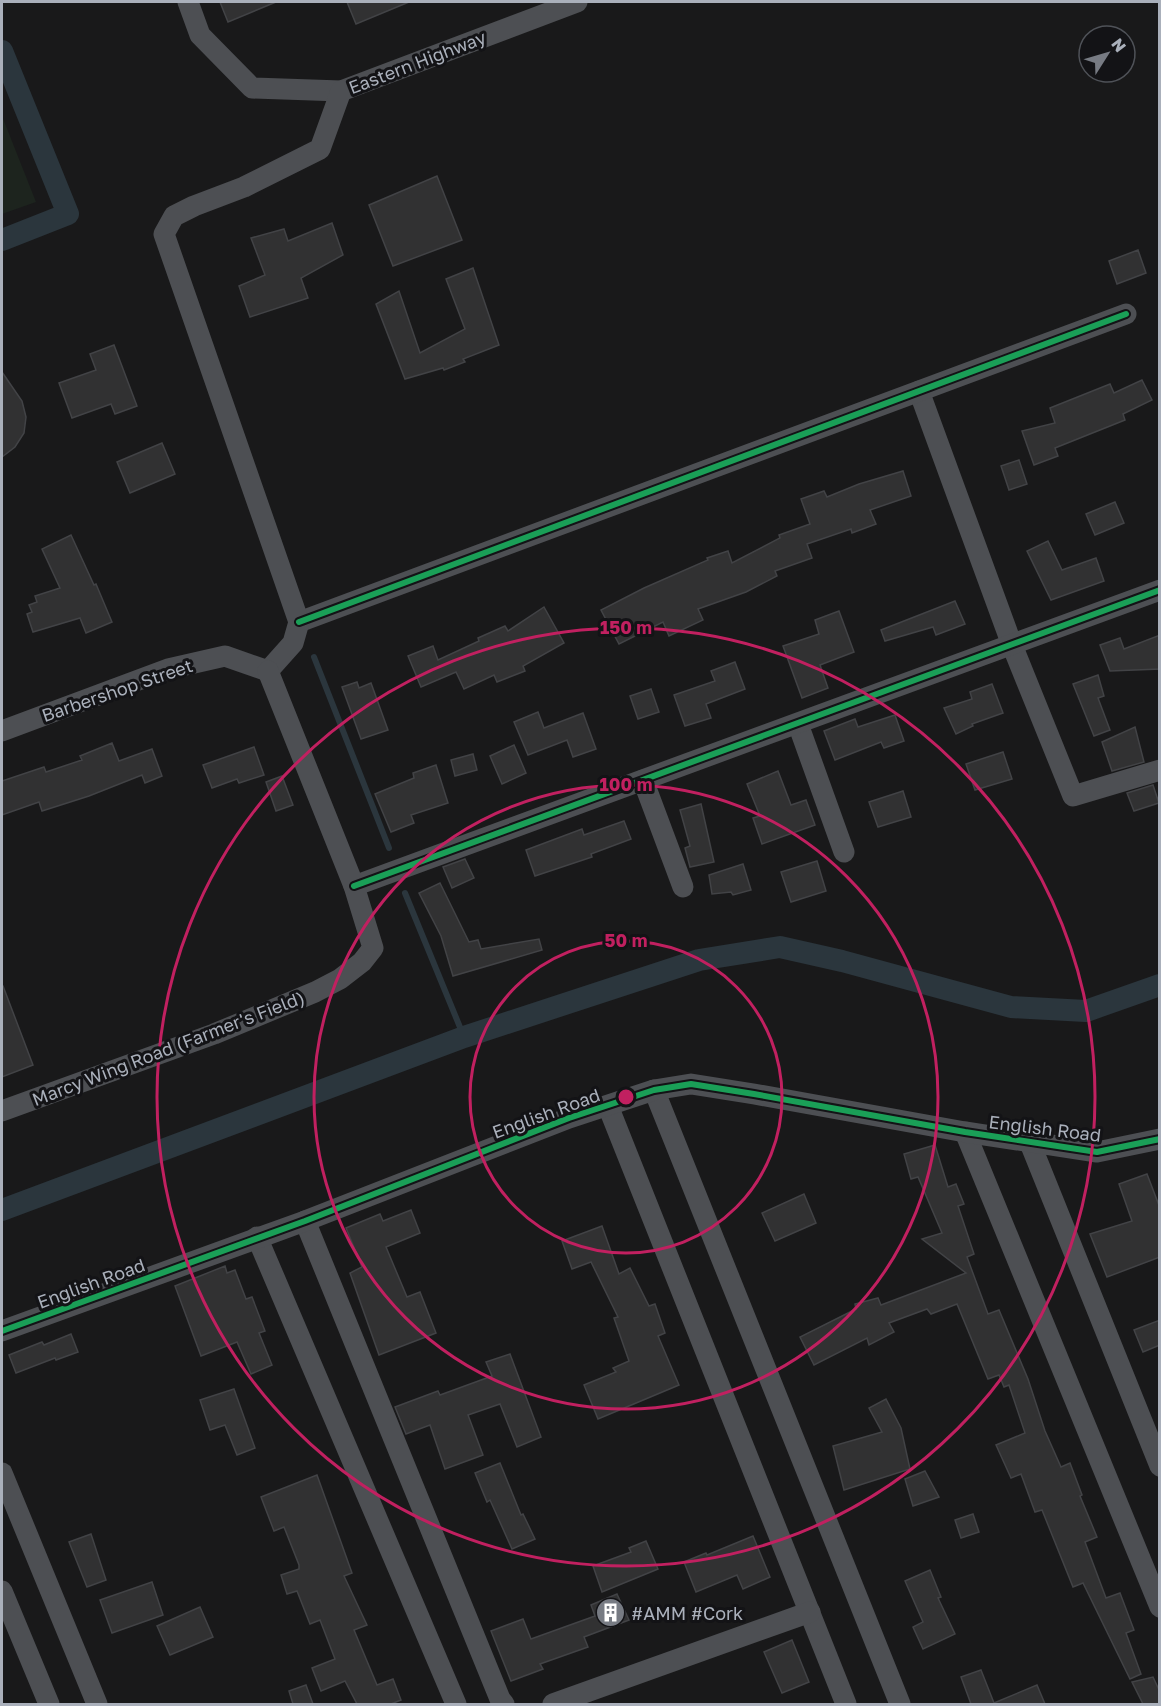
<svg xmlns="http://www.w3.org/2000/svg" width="1161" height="1706" font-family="'Golos Text',sans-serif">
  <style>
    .green { fill: #1d241e }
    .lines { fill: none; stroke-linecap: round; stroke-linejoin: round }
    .stream { stroke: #2b363d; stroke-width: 6 }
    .canal { stroke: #2b363d; stroke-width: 22 }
    .building { fill: #313132; stroke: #424346; stroke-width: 1.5 }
    .minor { stroke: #4d4f53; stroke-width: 21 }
    .cycleway-casing { stroke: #131316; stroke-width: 10 }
    .cycleway { stroke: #1a9f57; stroke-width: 6 }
    .ring { fill: none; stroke: #c12060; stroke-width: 3 }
    .labels { text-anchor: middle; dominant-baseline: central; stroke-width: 6; stroke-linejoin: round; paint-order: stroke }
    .street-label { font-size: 18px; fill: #aab0bb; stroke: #131316 }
    .poi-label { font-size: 18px; fill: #aab0bb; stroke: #131316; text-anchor: start }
    .centre { fill: #c12060; stroke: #131316; stroke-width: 3 }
    .ring-label { font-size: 18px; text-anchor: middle; font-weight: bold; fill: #c12060; stroke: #131316; stroke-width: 6; stroke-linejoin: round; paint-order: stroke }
  </style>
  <rect width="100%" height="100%" fill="#19191a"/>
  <path class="green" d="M2,116L36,202L2,214Z"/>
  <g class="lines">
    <g class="stream">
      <path d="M314,657L389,848"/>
      <path d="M405,893L464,1037"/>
    </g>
    <g class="canal">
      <path d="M2,51L68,214L2,240"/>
      <path d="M2,1210L464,1037L699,960L780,947L842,961L1011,1007L1086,1011L1160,985"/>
    </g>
  </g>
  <g class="building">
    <path d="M220,2H276L228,22Z"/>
    <path d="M347,2H409L356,24Z"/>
    <path d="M437,176L462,240L393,266L369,205Z"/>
    <path d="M332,223L343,255L301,278L308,298L250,317L239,286L265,275L251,238L284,229L288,241Z"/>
    <path d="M1138,250L1146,273L1117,284L1109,261Z"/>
    <path d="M473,268L499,345L463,359L465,362L444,370L443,368L405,379L376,304L399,291L420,353L465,329L446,279Z"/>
    <path d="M114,345L137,406L115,414L111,404L72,418L59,383L96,370L90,354Z"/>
    <path d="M2,372L22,401L26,417L24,433L15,447L2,457Z"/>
    <path d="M1142,380L1152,400L1123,414L1125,420L1055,448L1058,456L1034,465L1022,431L1055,423L1050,408L1110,384L1114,393Z"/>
    <path d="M162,443L175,474L130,493L117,462Z"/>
    <path d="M1019,460L1027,484L1009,490L1001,466Z"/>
    <path d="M903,471L911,496L870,510L876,524L852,533L851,529L807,544L812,558L775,571L777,576L746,592L698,609L703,620L669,636L663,622L619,644L601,610L644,588L708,560L707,558L728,551L732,563L780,538L779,535L810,524L801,499L824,491L827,497L859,484Z"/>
    <path d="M1115,502L1124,523L1095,535L1086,514Z"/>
    <path d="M71,535L94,585L96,584L112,622L86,633L80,618L33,632L27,614L32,612L29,605L37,602L35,596L60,588L42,549Z"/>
    <path d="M1048,541L1062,570L1096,558L1104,581L1051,600L1027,551Z"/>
    <path d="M955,601L965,624L936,635L933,627L885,641L881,630Z"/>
    <path d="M544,607L564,643L523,666L525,671L497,682L494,675L464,689L456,672L421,687L408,656L433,646L438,660L479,641L478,638L505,626L508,631Z"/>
    <path d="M839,611L854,652L820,665L828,688L802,698L783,646L819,634L815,620Z"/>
    <path d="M1160,635V669L1110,671L1100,645L1120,638L1124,649Z"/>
    <path d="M735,662L745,689L706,704L711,718L685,726L674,695L715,681L711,671Z"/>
    <path d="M1098,675L1104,696L1098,698L1110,730L1094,736L1073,684Z"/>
    <path d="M357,682L359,688L371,683L388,730L361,739L342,687Z"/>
    <path d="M992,684L1003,713L972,724L973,726L956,734L944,708L972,699L970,692Z"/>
    <path d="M651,689L659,712L638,719L630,696Z"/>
    <path d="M538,712L544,728L583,713L596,749L573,757L567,740L528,755L514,722Z"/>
    <path d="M895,715L904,741L884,748L881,742L835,760L824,731L855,719L858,727Z"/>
    <path d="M1135,727L1144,762L1112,771L1102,742Z"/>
    <path d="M112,743L119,761L152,749L162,776L145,783L142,775L89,796L42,811L39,802L2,815V781L44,767L46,772L82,760L80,756Z"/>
    <path d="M514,745L526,773L502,784L490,756Z"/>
    <path d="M254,747L264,775L239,783L237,779L212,788L203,765Z"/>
    <path d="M1003,752L1012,779L975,790L966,764Z"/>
    <path d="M473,754L477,770L455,776L451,760Z"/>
    <path d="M436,765L448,803L411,815L414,823L391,832L375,794L414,778L413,773Z"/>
    <path d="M778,771L791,805L806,800L815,825L762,844L753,818L760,816L747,784Z"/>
    <path d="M282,776L293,805L276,811L266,782Z"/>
    <path d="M1153,785L1159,803L1134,811L1127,793Z"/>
    <path d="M903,791L911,817L878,827L869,802Z"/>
    <path d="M701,804L714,862L690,867L685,848L690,846L680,810Z"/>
    <path d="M624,821L631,839L591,854L592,857L535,876L526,850L582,829L584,835Z"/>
    <path d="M465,859L474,878L452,888L443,867Z"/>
    <path d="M817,861L826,891L791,902L781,872Z"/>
    <path d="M743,864L751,890L733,895L731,892L712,894L709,875Z"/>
    <path d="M440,883L469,942L478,940L481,949L539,939L542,950L453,976L441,936L419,893Z"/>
    <path d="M2,986H3L33,1065L2,1077Z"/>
    <path d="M935,1145L948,1187L956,1184L964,1204L958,1206L974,1254L967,1257L988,1314L999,1310L1028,1379L1045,1431L1061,1467L1070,1463L1082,1495L1080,1496L1097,1537L1085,1542L1106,1598L1120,1593L1134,1630L1126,1633L1141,1674L1130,1679L1083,1583L1073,1587L1042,1510L1035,1512L1021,1474L1011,1478L996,1445L1025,1433L1009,1385L1004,1387L999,1375L988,1379L957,1304L931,1314L927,1309L889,1323L894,1332L869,1345L867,1338L814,1365L800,1337L856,1309L855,1304L878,1298L881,1305L966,1273L922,1239L942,1233L918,1177L911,1179L904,1154Z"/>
    <path d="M1147,1174L1160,1208V1257L1107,1277L1090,1234L1132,1221L1119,1184Z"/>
    <path d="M804,1194L816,1223L775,1241L762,1213Z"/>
    <path d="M411,1210L420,1233L386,1247L407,1297L420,1292L436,1333L379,1355L350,1273L362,1267L346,1228L380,1214L383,1221Z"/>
    <path d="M602,1226L619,1274L630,1268L649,1306L655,1304L665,1333L658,1336L679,1385L598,1419L584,1385L616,1372L613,1368L629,1361L614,1318L618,1317L591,1262L572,1269L562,1241Z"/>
    <path d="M225,1266L227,1273L235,1270L246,1299L252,1297L265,1331L259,1333L272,1365L251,1374L237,1342L201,1356L175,1286Z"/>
    <path d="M1160,1320V1345L1143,1352L1134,1330Z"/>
    <path d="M71,1334L78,1352L56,1360L55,1358L16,1373L9,1355L42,1342L44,1345Z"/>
    <path d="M510,1354L541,1437L517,1447L500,1404L468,1415L483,1455L445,1469L430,1425L406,1434L395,1407L438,1391L440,1395L492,1376L486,1362Z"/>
    <path d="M234,1389L255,1448L237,1455L225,1425L210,1430L200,1400Z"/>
    <path d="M886,1399L901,1428L910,1469L844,1490L833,1446L882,1432L869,1408Z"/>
    <path d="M500,1463L521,1515L523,1514L535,1539L512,1549L490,1500L487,1502L475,1473Z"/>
    <path d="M925,1471L939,1497L913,1506L905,1479Z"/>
    <path d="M317,1475L352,1573L344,1576L367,1625L354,1630L377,1685L393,1679L401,1700L391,1704H357L345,1681L321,1691L312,1668L335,1659L320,1620L310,1624L297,1591L287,1594L281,1575L299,1569V1565L284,1527L274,1531L261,1497Z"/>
    <path d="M973,1514L979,1532L961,1538L955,1520Z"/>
    <path d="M91,1534L106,1580L87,1587L69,1542Z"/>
    <path d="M753,1536L770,1577L743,1589L737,1575L696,1592L684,1562L706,1553L707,1555Z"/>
    <path d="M646,1541L658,1569L602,1592L593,1566L631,1552L629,1548Z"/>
    <path d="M930,1570L941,1597L938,1598L955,1634L923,1649L913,1627L923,1622L905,1581Z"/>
    <path d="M152,1582L163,1615L112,1633L100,1600Z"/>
    <path d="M617,1594L629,1620L584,1637L588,1647L540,1664L543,1669L511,1681L491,1631L523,1619L531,1639L595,1616L591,1605Z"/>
    <path d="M200,1607L213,1637L170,1655L157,1626Z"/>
    <path d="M792,1640L809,1682L782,1693L764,1652Z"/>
    <path d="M981,1670L994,1703L1037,1685L1045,1704H971L961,1677Z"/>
    <path d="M1153,1677L1160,1692V1704H1143L1132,1682Z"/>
    <path d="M306,1685L313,1704H293L289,1691Z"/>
  </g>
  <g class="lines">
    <g class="minor">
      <path d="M188,2L200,35L252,88L341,91L577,2"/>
      <path d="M919,391L1012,645L1073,796L1160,770"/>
      <path d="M299,622L1126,314"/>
      <path d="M268,671L293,643L299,622L164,234L174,216L194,206L244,187L320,149L341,91"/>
      <path d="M798,724L844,852"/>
      <path d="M2,731L168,669L225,656L268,671"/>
      <path d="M643,780L683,887"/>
      <path d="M354,886L1160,590"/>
      <path d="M654,1090L900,1704"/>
      <path d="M608,1106L846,1704"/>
      <path d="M2,1111L214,1034L315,992L340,979L362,962L373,948L354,886L268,671"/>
      <path d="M965,1132L1160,1607"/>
      <path d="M1030,1143L1160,1466"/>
      <path d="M305,1221L500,1699L504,1704"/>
      <path d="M257,1237L456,1704"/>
      <path d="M2,1331L305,1221L569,1118L654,1090L691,1084L754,1094L965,1132L1097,1152L1160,1139"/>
      <path d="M2,1473L97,1704"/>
      <path d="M2,1591L49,1704"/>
      <path d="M553,1704L810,1612"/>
    </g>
    <defs>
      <g id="cycleway">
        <path d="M299,622L1126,314"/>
        <path d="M354,886L1160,590"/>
        <path d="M2,1331L305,1221L569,1118L654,1090L691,1084L754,1094L965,1132L1097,1152L1160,1139"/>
      </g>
    </defs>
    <use href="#cycleway" class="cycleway-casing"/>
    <use href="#cycleway" class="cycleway"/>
  </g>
  <g class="ring">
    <circle cx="626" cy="1097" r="156"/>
    <circle cx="626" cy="1097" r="312"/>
    <circle cx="626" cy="1097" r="469"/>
  </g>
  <defs>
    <symbol id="building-disc" viewBox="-11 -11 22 22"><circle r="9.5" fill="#777b83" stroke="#131316"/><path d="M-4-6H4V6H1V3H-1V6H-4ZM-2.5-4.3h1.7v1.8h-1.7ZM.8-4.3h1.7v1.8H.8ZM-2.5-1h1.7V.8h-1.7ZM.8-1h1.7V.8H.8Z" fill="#fff"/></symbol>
  </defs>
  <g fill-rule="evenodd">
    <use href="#building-disc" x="594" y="1596" width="33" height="33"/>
  </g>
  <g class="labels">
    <g class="street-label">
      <text transform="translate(417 62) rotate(-21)">Eastern Highway</text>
      <text transform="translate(117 690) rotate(-19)">Barbershop Street</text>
      <text transform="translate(168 1048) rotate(-21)">Marcy Wing Road (Farmer's Field)</text>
      <text transform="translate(546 1113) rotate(-20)">English Road</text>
      <text transform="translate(1045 1128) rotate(7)">English Road</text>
      <text transform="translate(91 1283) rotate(-20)">English Road</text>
    </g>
    <g class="poi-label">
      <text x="631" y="1613">#AMM #Cork</text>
    </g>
  </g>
  <circle cx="626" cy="1097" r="9" class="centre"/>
  <g class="ring-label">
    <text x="626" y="634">150 m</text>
    <text x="626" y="791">100 m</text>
    <text x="626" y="947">50 m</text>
  </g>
  <rect width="1161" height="1706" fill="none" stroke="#aab0bb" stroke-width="6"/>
  <g transform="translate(1107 54) rotate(53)"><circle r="28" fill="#131316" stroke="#4f5258" stroke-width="1.5"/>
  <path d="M0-4.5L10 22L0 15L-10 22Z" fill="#777b83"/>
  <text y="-9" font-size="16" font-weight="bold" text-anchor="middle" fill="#aab0bb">N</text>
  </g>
</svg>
